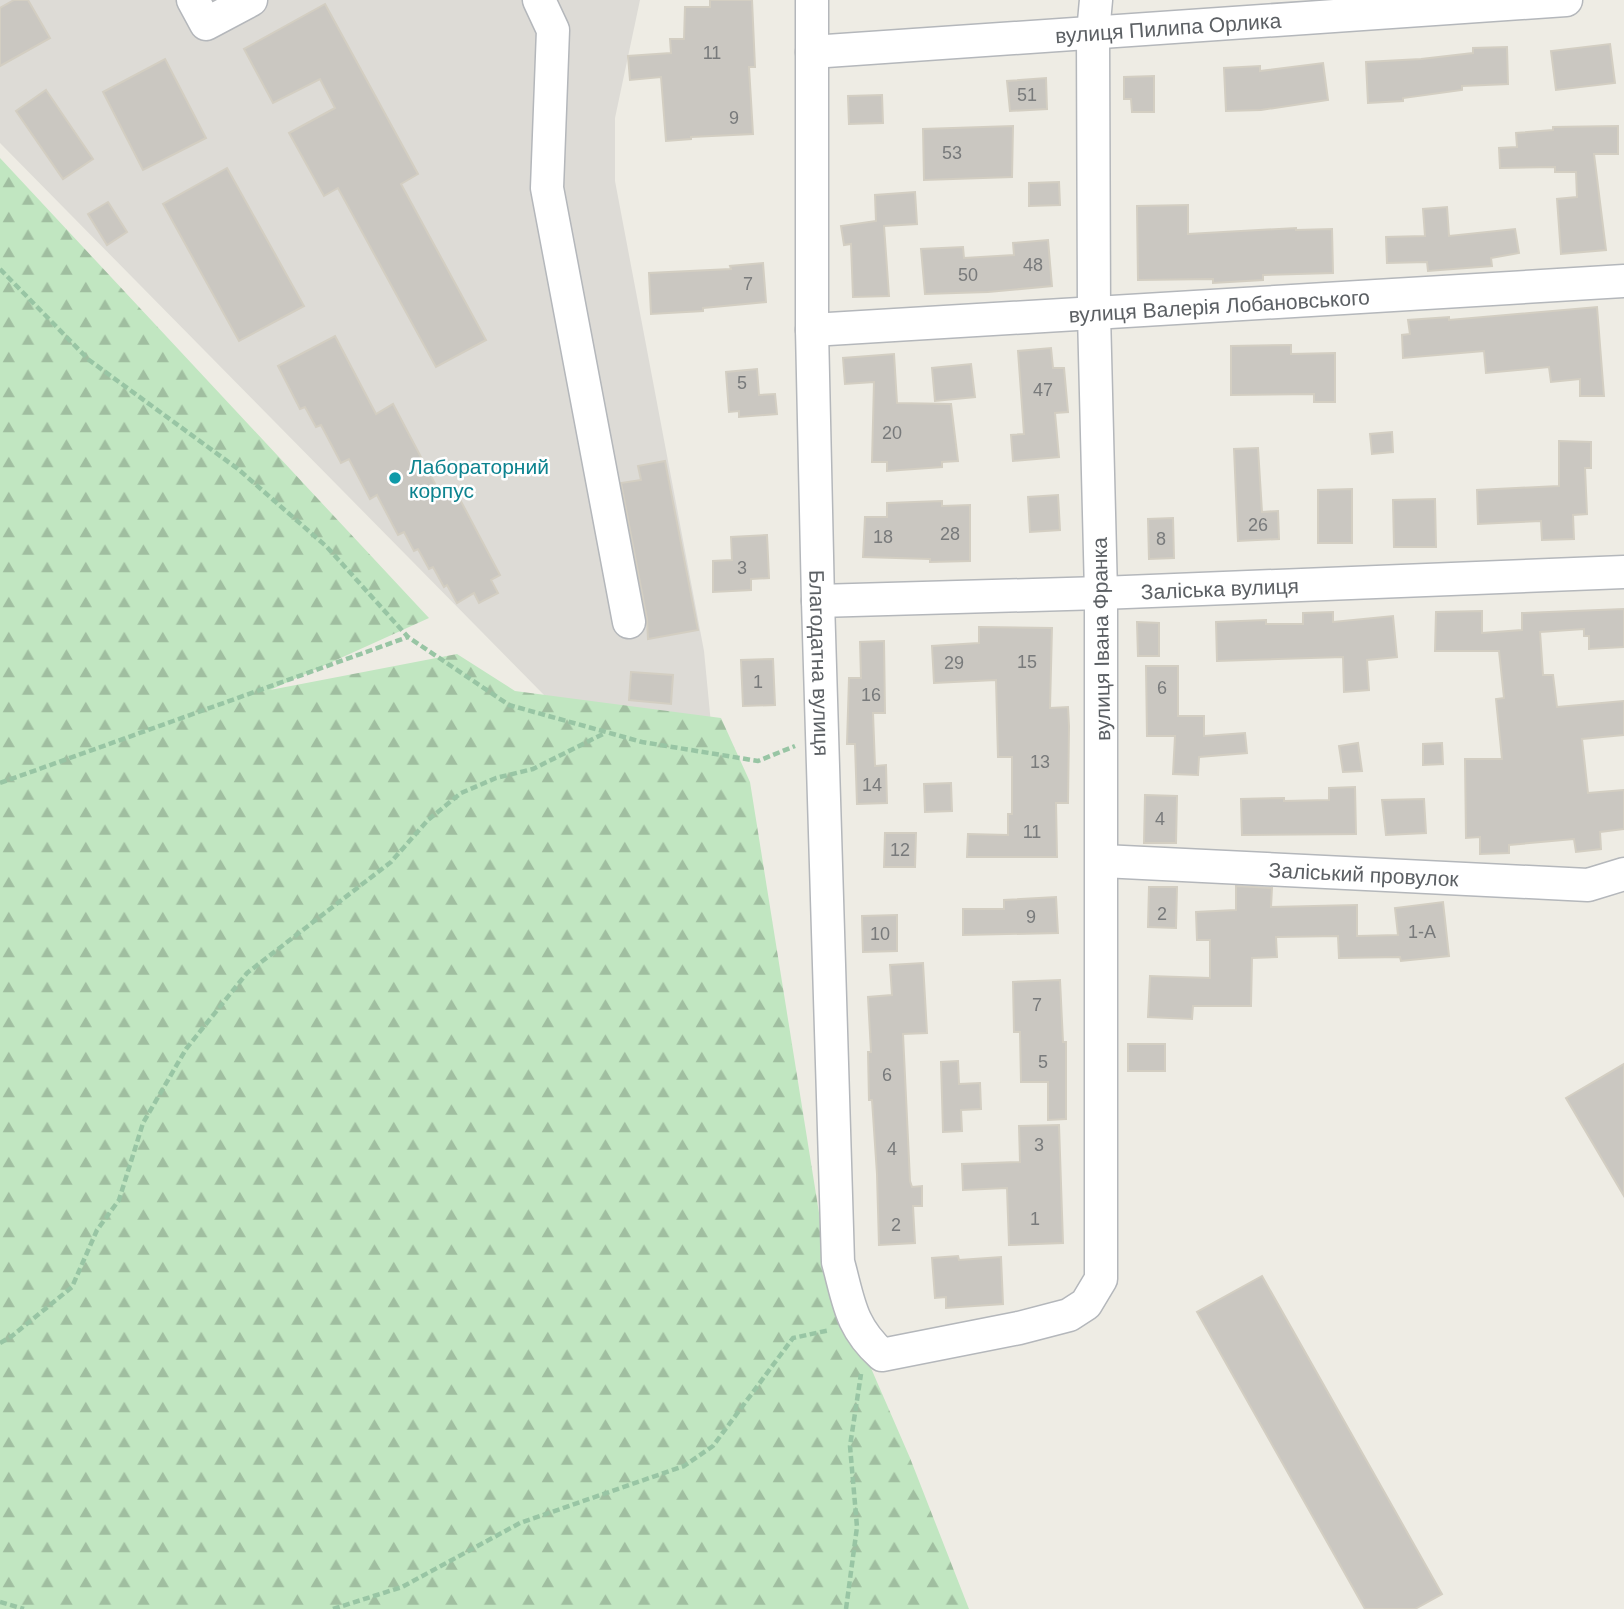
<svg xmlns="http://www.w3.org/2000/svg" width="1624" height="1609" font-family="Helvetica,sans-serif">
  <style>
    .industrial { fill: #dddbd6 }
    .forest { fill: url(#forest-firs) }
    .building { fill: #cac7c1; stroke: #d3cec2; stroke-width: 2 }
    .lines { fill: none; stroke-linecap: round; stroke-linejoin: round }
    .minor-casing { stroke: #b4b7bb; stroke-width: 35 }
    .path { stroke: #98c5a4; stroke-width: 4.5; stroke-dasharray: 7 3.5; stroke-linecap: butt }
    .minor { stroke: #fff; stroke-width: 32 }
    .culture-dot { fill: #0f9aa8; stroke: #fff; stroke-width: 2.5 }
    .labels { text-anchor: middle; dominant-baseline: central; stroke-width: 5; stroke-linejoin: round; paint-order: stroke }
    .number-label { font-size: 18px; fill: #787a7b }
    .street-label { font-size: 21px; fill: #5c6064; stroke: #fff }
    .culture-label { font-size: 21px; fill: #0d838f; stroke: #fff; text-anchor: start }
  </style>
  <defs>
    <pattern id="forest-firs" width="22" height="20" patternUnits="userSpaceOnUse" patternTransform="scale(1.75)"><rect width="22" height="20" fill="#c1e6c1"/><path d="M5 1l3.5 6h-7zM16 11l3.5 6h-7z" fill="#a0bea0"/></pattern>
  </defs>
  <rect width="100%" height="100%" fill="#eeece4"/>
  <path class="industrial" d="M0,0H640L615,118V181L704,651L711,724L545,696L0,143Z"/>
  <path class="forest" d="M0,158L429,618L270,690L457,654L515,691L721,718L750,782L828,1269L910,1458L969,1609H0Z"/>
  <g class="building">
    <path d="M14,0H28L50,38L0,66V8Z"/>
    <path d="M710,0H752L755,67H749L753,134L691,137V139L666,141L661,77L630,80L628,56L671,53L670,39H684L685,7H710Z"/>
    <path d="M325,4L418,174L401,184L486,340L436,367L338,188L324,196L289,133L335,108L320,79L273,103L244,49Z"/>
    <path d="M1610,44L1615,83L1556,90L1551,51Z"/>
    <path d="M1507,47L1508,84L1462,86V90L1403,98V101L1368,103L1366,62L1421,59L1473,53V48Z"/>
    <path d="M165,59L206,138L143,170L103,92Z"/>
    <path d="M1323,63L1328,100L1261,110L1226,111L1224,68L1260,66V71Z"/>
    <path d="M1154,76V112H1132L1131,99H1124V77Z"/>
    <path d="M1046,78L1047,109L1010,111L1007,81Z"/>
    <path d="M46,90L93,159L63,179L16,111Z"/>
    <path d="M882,95L883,123L849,124L848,96Z"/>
    <path d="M1013,126L1012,177L924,180L923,129Z"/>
    <path d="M1618,126V154H1594L1606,250L1561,254L1557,199L1577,197L1576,172H1555V167L1500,168L1499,148L1517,147L1516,133L1553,130V127Z"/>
    <path d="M227,168L304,306L239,341L163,204Z"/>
    <path d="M1059,182L1060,205L1029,206V183Z"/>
    <path d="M915,192L917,224L884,226L889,296L853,297L851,244L844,245L841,226L876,221L875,195Z"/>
    <path d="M108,202L127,232L107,245L88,214Z"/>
    <path d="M1188,205V234L1296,228V230L1332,229L1333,273L1263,275V280L1213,283V279L1138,280L1137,206Z"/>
    <path d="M1447,207L1449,236L1515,229L1519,253L1491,258L1492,266L1428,271L1427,262L1387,263L1386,237L1425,236L1423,209Z"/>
    <path d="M1048,240L1052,286L988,292L925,294L921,249L963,247L964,258L1014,255L1013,243Z"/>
    <path d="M763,263L766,302L703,308V311L651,314L649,273L731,269L730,266Z"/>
    <path d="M1597,307L1604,396H1580V379L1551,382L1549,367L1486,373L1484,351L1403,358L1402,335L1410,334L1408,320L1449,317V320Z"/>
    <path d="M335,336L376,414L393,404L443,499L456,492L500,575L491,580L498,593L479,603L474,593L457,603L447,585L444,587L433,567L429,569L418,549L414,551L404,532L398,535L377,495L370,499L349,459L341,463L321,425L316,427L305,407L300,409L278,366Z"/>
    <path d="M1291,345V354L1335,353V402H1314V394L1231,395V346Z"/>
    <path d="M1051,348L1053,368H1064L1068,412L1055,413L1059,457L1013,461L1011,435L1024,434L1018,351Z"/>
    <path d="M894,354L897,403L951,404L958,461L942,462V467L887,471V462H872L874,382L845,384L843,358Z"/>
    <path d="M971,364L975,397L935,401L932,368Z"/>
    <path d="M757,369L759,395L775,394L777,414L739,417V411L729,412L726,372Z"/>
    <path d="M1392,432L1393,452L1372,454L1370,434Z"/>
    <path d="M1559,441L1591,442V468H1585L1587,514L1573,515L1574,539L1542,540L1541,521L1478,524L1477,490L1559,486Z"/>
    <path d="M1258,448L1262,512L1278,511L1279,539L1238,541L1234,449Z"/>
    <path d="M665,461L698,630L648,639L647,619L621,483L641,480L638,466Z"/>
    <path d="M1352,489V543H1318V490Z"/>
    <path d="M1058,495L1060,530L1030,532L1028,497Z"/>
    <path d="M1435,499L1436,547H1394L1393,500Z"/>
    <path d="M942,501V506L970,505V561L930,562V559L863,557L865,517H887V503Z"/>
    <path d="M1173,518L1174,558L1149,559L1148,519Z"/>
    <path d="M767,535L769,578L751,579V590L713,592V561L732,560L731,537Z"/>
    <path d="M1624,609V647L1589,649V636H1584V629L1540,632L1543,675H1553L1557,707L1624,701V735L1582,739L1588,793L1624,790V829L1600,832L1601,849L1576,852L1574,839L1509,845V853L1480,854V837L1466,838L1465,759H1502L1496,699L1504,698L1499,651H1435L1436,612L1482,611V633L1522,630V613Z"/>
    <path d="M1333,612V622L1393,616L1397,657L1367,660L1369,690L1344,692L1343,657L1217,661L1216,622L1266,620V624H1303V613Z"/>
    <path d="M1137,622L1159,623V656H1138Z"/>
    <path d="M979,627L1052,628L1050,708L1068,707L1069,726L1068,803H1056L1057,857H967L968,834L1008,835V814H1012V757H998L996,680L934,683L932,646L979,643Z"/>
    <path d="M884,641L885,713H873L875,766L886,765L887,803L857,804L855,744H847L849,678H861L860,642Z"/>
    <path d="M773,659L775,705L743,706L741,660Z"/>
    <path d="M1146,666H1178V716H1204V736L1245,733L1247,753L1199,757L1198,775L1173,774L1175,736H1147Z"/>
    <path d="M631,672L673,675L671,704L629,700Z"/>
    <path d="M1358,743L1362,771L1343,772L1339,746Z"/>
    <path d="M1442,743L1443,764L1423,765V744Z"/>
    <path d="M951,783L952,811L925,812L924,784Z"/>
    <path d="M1355,787L1356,834L1242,835L1241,799L1284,798V801L1329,800V788Z"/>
    <path d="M1145,795L1177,796L1176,843H1144Z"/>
    <path d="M1424,799L1426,833L1386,835L1382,800Z"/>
    <path d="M885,833H916L915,867H884Z"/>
    <path d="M1236,886L1272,888L1271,907L1357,905V936L1398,935L1395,908L1443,902L1449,956L1401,961L1400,957L1339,958L1338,936L1276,937L1277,957L1252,958L1251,1006H1193L1192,1019L1148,1017L1150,976L1210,978V940H1197L1196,912L1236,910Z"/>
    <path d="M1149,887H1177L1176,928L1148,927Z"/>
    <path d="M1056,897L1058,933L963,935V909H1004V900Z"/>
    <path d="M897,915V951L863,952L862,916Z"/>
    <path d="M923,963L927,1033L903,1034L910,1181L912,1187L922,1186V1206H913L915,1243L879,1245L877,1174L872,1100H869L868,1052H871L868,997L892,995L890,965Z"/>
    <path d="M1060,980L1063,1042H1066V1119L1048,1120V1082H1021L1020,1032H1014L1013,982Z"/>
    <rect x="1128" y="1044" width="37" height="27"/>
    <path d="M958,1061L959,1084L980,1083L981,1109L961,1110L962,1131L943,1132L941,1062Z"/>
    <path d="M1624,1064V1196L1566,1098Z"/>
    <path d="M1059,1125L1063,1243L1009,1245L1007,1188L963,1190L962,1164L1020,1162L1019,1126Z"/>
    <path d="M958,1256L959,1260L1001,1257L1003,1304L946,1308V1297L935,1298L932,1258Z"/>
    <path d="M1262,1276L1442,1594L1415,1609H1365L1197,1312Z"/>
  </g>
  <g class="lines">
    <defs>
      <g id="minor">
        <path d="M193,0L206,24L251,0"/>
        <path d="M539,0L553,30L547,188L629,622"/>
        <path id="s1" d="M812,0V330L818,601L838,1262C849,1302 850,1326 882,1355L1019,1328L1069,1315L1086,1304L1101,1279V593L1094,314L1093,33L1096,0"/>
        <path id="s2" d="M812,52L1566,0"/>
        <path id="s3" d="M812,330L1624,281"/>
        <path id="s4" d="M818,601L1101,593L1624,572"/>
        <path id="s5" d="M1103,861L1588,885L1624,874"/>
      </g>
    </defs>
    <use href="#minor" class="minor-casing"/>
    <g class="path">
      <path d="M0,269L89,360L238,469L327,547L408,637L509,705L642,742L758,761L795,746"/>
      <path d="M0,783L408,637"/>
      <path d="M0,1343L12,1336L72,1287L97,1230L119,1200L143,1123L186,1049L247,973L391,862L428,820L461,793L496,778L533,769L605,733"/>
      <path d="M0,1602L24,1609"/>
      <path d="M333,1609L402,1587L520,1523L684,1466L713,1446L793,1338L830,1330"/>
      <path d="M846,1609L857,1527L850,1446L861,1374"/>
    </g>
    <use href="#minor" class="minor"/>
  </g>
  <circle class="culture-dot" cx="395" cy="478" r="7"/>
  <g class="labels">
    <g class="number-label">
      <text x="712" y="53">11</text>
      <text x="1027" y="95">51</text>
      <text x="734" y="118">9</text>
      <text x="952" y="153">53</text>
      <text x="1033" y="265">48</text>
      <text x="968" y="275">50</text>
      <text x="748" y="284">7</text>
      <text x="742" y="383">5</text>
      <text x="1043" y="390">47</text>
      <text x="892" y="433">20</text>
      <text x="1258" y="525">26</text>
      <text x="950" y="534">28</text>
      <text x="883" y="537">18</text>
      <text x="1161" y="539">8</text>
      <text x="742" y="568">3</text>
      <text x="1027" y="662">15</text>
      <text x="954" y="663">29</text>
      <text x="758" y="682">1</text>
      <text x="1162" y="688">6</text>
      <text x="871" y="695">16</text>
      <text x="1040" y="762">13</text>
      <text x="872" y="785">14</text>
      <text x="1160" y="819">4</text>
      <text x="1032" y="832">11</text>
      <text x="900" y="850">12</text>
      <text x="1162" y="914">2</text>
      <text x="1031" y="917">9</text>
      <text x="1422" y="932">1-А</text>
      <text x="880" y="934">10</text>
      <text x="1037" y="1005">7</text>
      <text x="1043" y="1062">5</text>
      <text x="887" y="1075">6</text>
      <text x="1039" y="1145">3</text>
      <text x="892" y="1149">4</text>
      <text x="1035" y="1219">1</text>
      <text x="896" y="1225">2</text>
    </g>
    <g class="street-label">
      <text stroke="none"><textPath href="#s2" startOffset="357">вулиця Пилипа Орлика</textPath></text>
      <text stroke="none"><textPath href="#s3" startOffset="408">вулиця Валерія Лобановського</textPath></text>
      <text stroke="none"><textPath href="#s4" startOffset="402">Заліська вулиця</textPath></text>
      <text transform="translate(1101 639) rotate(-91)">вулиця Івана Франка</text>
      <text stroke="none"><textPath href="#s1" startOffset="663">Благодатна вулиця</textPath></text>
      <text stroke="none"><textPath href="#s5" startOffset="261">Заліський провулок</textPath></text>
    </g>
    <g class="culture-label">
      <text x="409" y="466">Лабораторний<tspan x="409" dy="24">корпус</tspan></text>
    </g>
  </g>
</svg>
